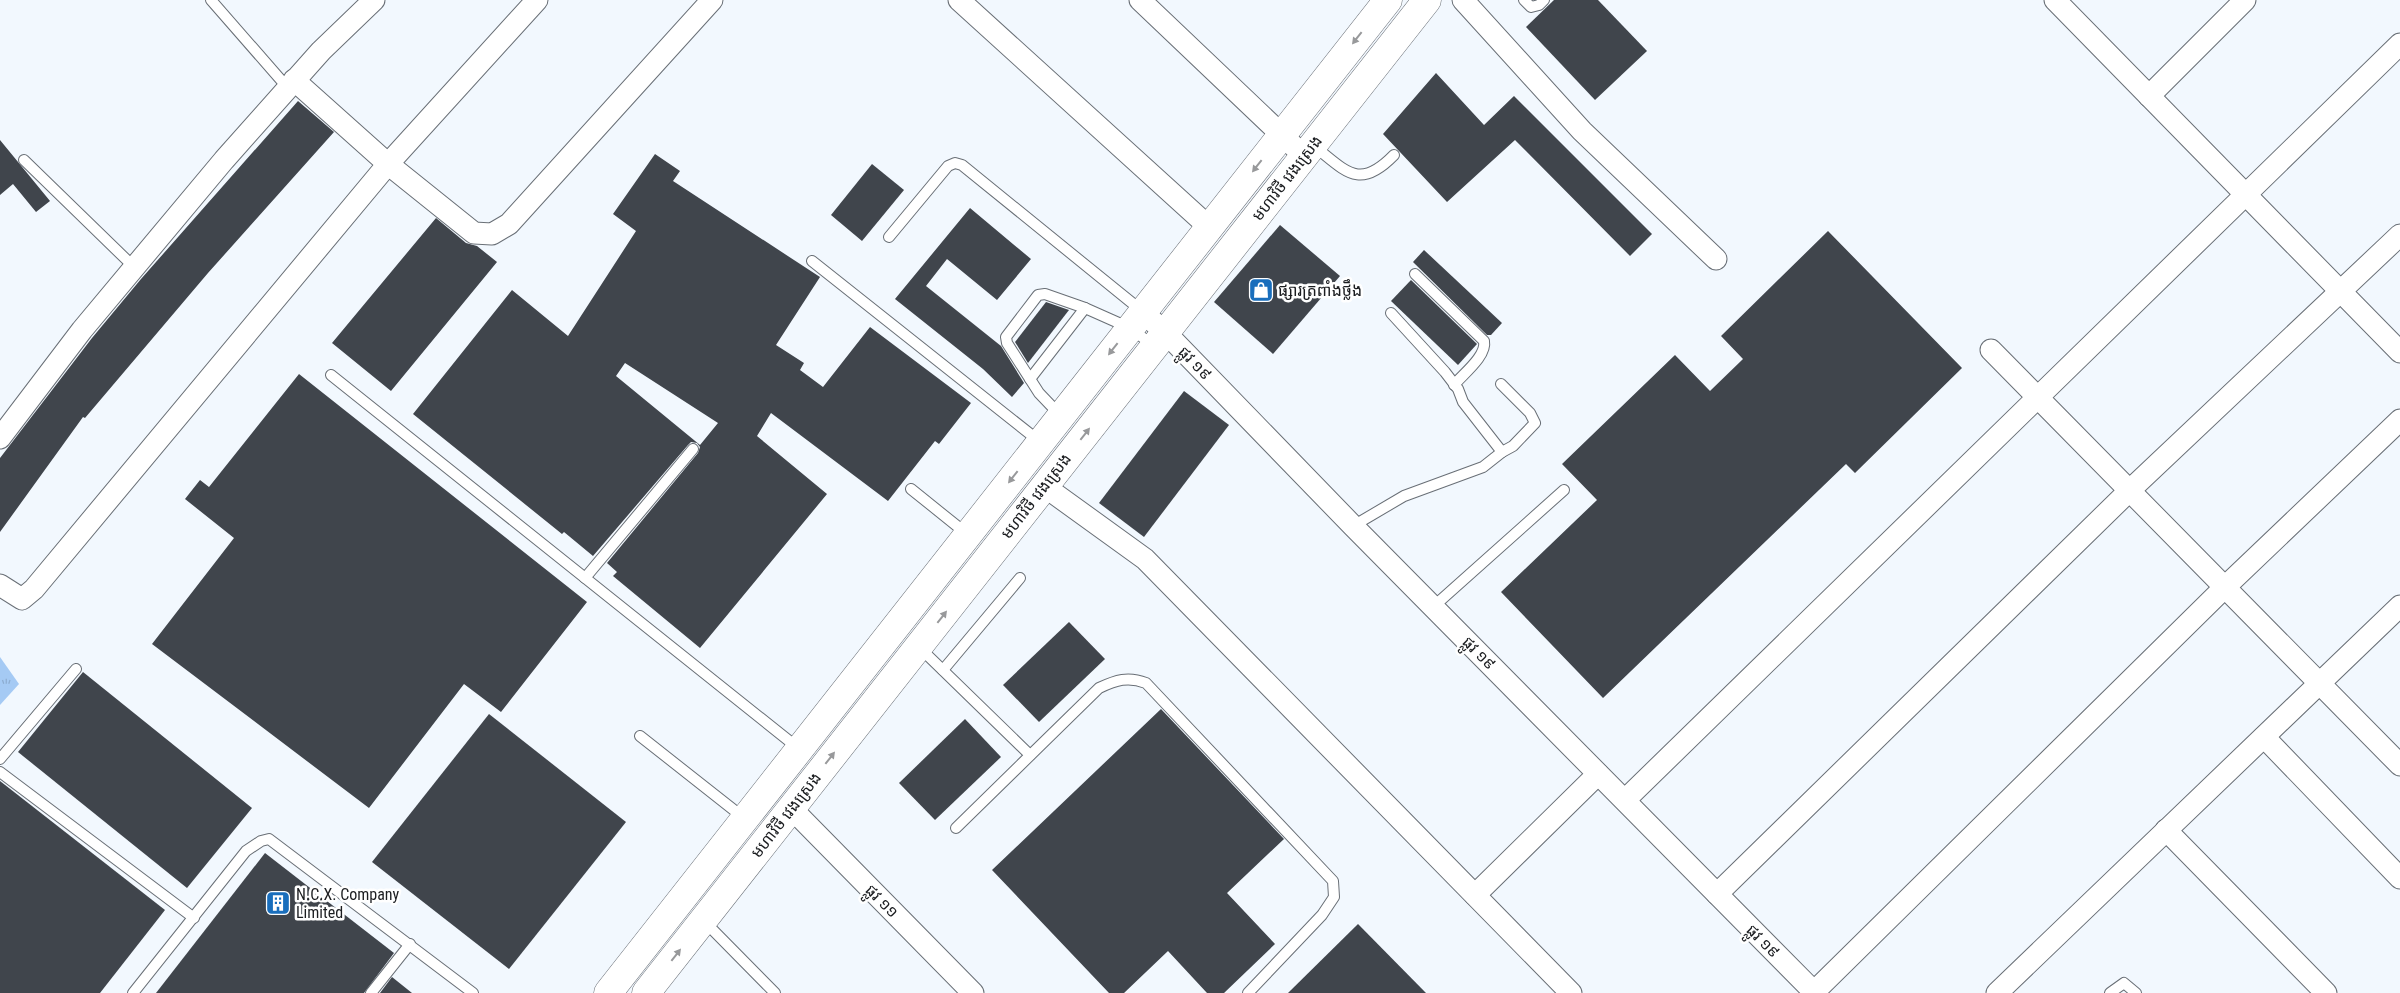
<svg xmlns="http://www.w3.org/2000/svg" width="2400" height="993" font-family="'Roboto Condensed','Noto Sans Khmer',sans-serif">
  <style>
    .grass { fill: url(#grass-tufts) }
    .building { fill: #40454c; fill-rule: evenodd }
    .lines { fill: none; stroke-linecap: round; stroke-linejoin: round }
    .service-casing { stroke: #696f76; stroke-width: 12 }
    .minor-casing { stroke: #696f76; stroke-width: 23 }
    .primary-casing { stroke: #696f76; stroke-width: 29 }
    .service { stroke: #fff; stroke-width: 10 }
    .minor { stroke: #fff; stroke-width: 21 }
    .primary { stroke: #fff; stroke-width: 28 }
    .oneway { fill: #98999b }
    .labels { text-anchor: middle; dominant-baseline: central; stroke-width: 5; stroke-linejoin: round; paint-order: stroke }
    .street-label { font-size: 16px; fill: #1b1d20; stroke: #fff }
    .poi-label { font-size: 16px; fill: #1b1d20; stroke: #fff; text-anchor: start }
  </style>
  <defs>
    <pattern id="grass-tufts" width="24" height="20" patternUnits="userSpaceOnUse" patternTransform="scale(1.25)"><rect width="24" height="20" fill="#a5caf4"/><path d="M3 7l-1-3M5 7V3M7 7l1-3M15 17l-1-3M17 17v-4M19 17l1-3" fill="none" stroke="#8dadd1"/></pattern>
  </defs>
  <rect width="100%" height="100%" fill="#f2f8fe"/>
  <path class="grass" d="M0,657L19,684L0,705Z"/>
  <g class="building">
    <path d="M1554,0H1598L1647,51L1595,100L1526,27Z"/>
    <path d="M1436,73L1484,125L1514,96L1652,234L1630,256L1515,140L1447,202L1383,134Z"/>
    <path d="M298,101L334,132L208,273L85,418L83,417L0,532V458L92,338L141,279Z"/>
    <path d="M0,140L50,201L36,212L13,184L0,195Z"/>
    <path d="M655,154L680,171L673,181L820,277L776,345L804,363L800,370L823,387L870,327L971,403L939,444L935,441L888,501L771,413L757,436L827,494L700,648L613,576L617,572L607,563L698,453L700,447L697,443L691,442L688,445L593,556L564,532L562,534L413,414L512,290L568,336L636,231L613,214ZM625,363L718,423L700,445L616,376Z"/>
    <path d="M872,164L904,190L862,241L831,215Z"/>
    <path d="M970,208L1031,259L997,300L947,259L926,286L1001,346L1024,383L1012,397L983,369L895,299Z"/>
    <path d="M436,218L466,243L477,246L497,262L391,391L332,343Z"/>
    <path d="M1280,225L1340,276L1273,354L1214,302Z"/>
    <path d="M1828,231L1962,368L1855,473L1846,464L1603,698L1501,592L1597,500L1562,464L1675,355L1710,391L1743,359L1721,336Z"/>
    <path d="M1424,250L1502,323L1491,335H1487L1413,262Z"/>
    <path d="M1411,280L1477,344L1458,365L1391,301Z"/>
    <path d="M1046,302L1069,310L1028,363L1015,342Z"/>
    <path d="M299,374L587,602L501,712L464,684L369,808L152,644L234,538L185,499L200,480L209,487Z"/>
    <path d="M1184,391L1229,425L1144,537L1099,503Z"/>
    <path d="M1069,622L1105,659L1039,722L1003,685Z"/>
    <path d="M83,672L252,808L187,888L18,752Z"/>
    <path d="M1161,709L1284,839L1227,893L1275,944L1224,993H1207L1168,951L1124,993H1109L992,870Z"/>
    <path d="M489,714L626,822L509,969L372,862Z"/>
    <path d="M965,719L1001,757L935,820L899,783Z"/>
    <path d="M0,781L165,910L100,993H0Z"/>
    <path d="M265,853L394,953L364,993H156Z"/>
    <path d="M1358,924L1426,993H1288Z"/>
    <path d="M392,977L412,993H380Z"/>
  </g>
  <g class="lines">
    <defs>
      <g id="service">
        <path d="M211,0L287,87"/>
        <path d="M1524,0L1531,7L1539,5L1544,0"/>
        <path d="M1314,146C1346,171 1359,191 1394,155"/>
        <path d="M24,160L134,267"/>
        <path d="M889,237L948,166L955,163L962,165L1142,311"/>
        <path d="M812,261L1039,441"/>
        <path d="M1415,274L1484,341C1487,356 1463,374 1454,385"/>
        <path d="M331,375L798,748"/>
        <path d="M1030,379L1085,308"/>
        <path d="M1501,384L1530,413L1535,423L1513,446L1502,452"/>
        <path d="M1060,415L1039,393L1007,343L1006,337L1038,295L1045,294L1085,308L1130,328L1154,346"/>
        <path d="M911,489L967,534"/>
        <path d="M1353,526L1404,496L1483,467L1502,452L1463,402L1458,389L1445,372L1391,313"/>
        <path d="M585,578L693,449"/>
        <path d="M1433,607L1564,490"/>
        <path d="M919,647L1030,755"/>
        <path d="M943,670L1020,578"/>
        <path d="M640,736L744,818"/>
        <path d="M0,759L76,669"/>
        <path d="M0,772L194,918"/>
        <path d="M956,828L1099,688C1116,680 1128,676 1146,683L1333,881L1334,897L1322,915L1248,993"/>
        <path d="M704,921L775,993"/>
        <path d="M133,993L246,851L261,841L269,839L473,993"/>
        <path d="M371,993L410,944"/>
        <path d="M2110,993L2124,983L2136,993"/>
      </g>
      <g id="minor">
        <path d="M959,0L1209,227"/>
        <path d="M1140,0L1304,156"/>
        <path d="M1463,0L1582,131L1716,259"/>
        <path d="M2055,0L2400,352"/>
        <path d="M294,80L388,164L474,233L492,234L509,224L712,0"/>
        <path d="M2149,96L2245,0"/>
        <path d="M1142,312L1165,332L1353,526L1815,993"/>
        <path d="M1991,350L2400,765"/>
        <path d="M0,438L82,330L224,160L321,51L374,0"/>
        <path d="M1044,486L1145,559L1571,993"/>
        <path d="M0,585L22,599L34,589L388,164L537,0"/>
        <path d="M2264,737L2400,878"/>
        <path d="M1625,800L2400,44"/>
        <path d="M791,808L973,993"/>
        <path d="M2166,830L2326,993"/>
        <path d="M1717,894L2129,491L2400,235"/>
        <path d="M1475,895L1598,774"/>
        <path d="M1814,992L2224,588L2400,420"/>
        <path d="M1997,993L2400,606"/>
      </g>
      <g id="primary">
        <path d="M608,993L1388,0"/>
        <path d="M646,993L1427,0"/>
      </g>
    </defs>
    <use href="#service" class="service-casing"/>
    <use href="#minor" class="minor-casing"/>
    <use href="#primary" class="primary-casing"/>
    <use href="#service" class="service"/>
    <use href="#minor" class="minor"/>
    <use href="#primary" class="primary"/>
  </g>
  <defs><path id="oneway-solid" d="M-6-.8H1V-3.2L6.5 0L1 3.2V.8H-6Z" transform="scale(1.25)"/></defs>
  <g class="oneway">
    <use href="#oneway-solid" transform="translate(1357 38) rotate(128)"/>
    <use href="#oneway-solid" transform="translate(1257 166) rotate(128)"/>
    <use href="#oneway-solid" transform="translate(1113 349) rotate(128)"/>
    <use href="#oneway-solid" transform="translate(1085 434) rotate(-52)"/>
    <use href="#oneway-solid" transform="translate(1013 477) rotate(128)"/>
    <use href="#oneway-solid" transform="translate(942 617) rotate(-52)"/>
    <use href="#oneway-solid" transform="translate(830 758) rotate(-52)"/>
    <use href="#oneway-solid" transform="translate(676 955) rotate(-52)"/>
  </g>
  <defs>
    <symbol id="shop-square" viewBox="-11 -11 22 22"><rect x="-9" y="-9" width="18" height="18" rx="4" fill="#196ebc" stroke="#fff"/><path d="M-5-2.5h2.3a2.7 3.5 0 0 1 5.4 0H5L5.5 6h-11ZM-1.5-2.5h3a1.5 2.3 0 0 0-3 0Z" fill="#fff"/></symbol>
    <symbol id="building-square" viewBox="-11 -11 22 22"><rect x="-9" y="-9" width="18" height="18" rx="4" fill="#196ebc" stroke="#fff"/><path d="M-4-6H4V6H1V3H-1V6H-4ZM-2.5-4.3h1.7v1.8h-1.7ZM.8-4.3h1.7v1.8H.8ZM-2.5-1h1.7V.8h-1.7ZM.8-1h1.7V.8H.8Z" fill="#fff"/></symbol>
  </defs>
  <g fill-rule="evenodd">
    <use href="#shop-square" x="1247" y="276" width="28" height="28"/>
    <use href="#building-square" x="264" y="889" width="28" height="28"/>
  </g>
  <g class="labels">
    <g class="street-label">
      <text transform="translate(1287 178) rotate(-52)">មហាវិថី វេងស្រេង</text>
      <text transform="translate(1195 363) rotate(46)">ផ្លូវ ១៩</text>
      <text transform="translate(1036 496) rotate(-52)">មហាវិថី វេងស្រេង</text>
      <text transform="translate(1479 653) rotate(45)">ផ្លូវ ១៩</text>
      <text transform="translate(786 815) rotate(-52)">មហាវិថី វេងស្រេង</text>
      <text transform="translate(882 901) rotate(45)">ផ្លូវ ១១</text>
      <text transform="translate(1763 941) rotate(45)">ផ្លូវ ១៩</text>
    </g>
    <g class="poi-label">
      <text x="1278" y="290">ផ្សារត្រពាំងថ្លឹង</text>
      <text x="296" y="894">N.C.X. Company<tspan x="296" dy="18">Limited</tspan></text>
    </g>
  </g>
</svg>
